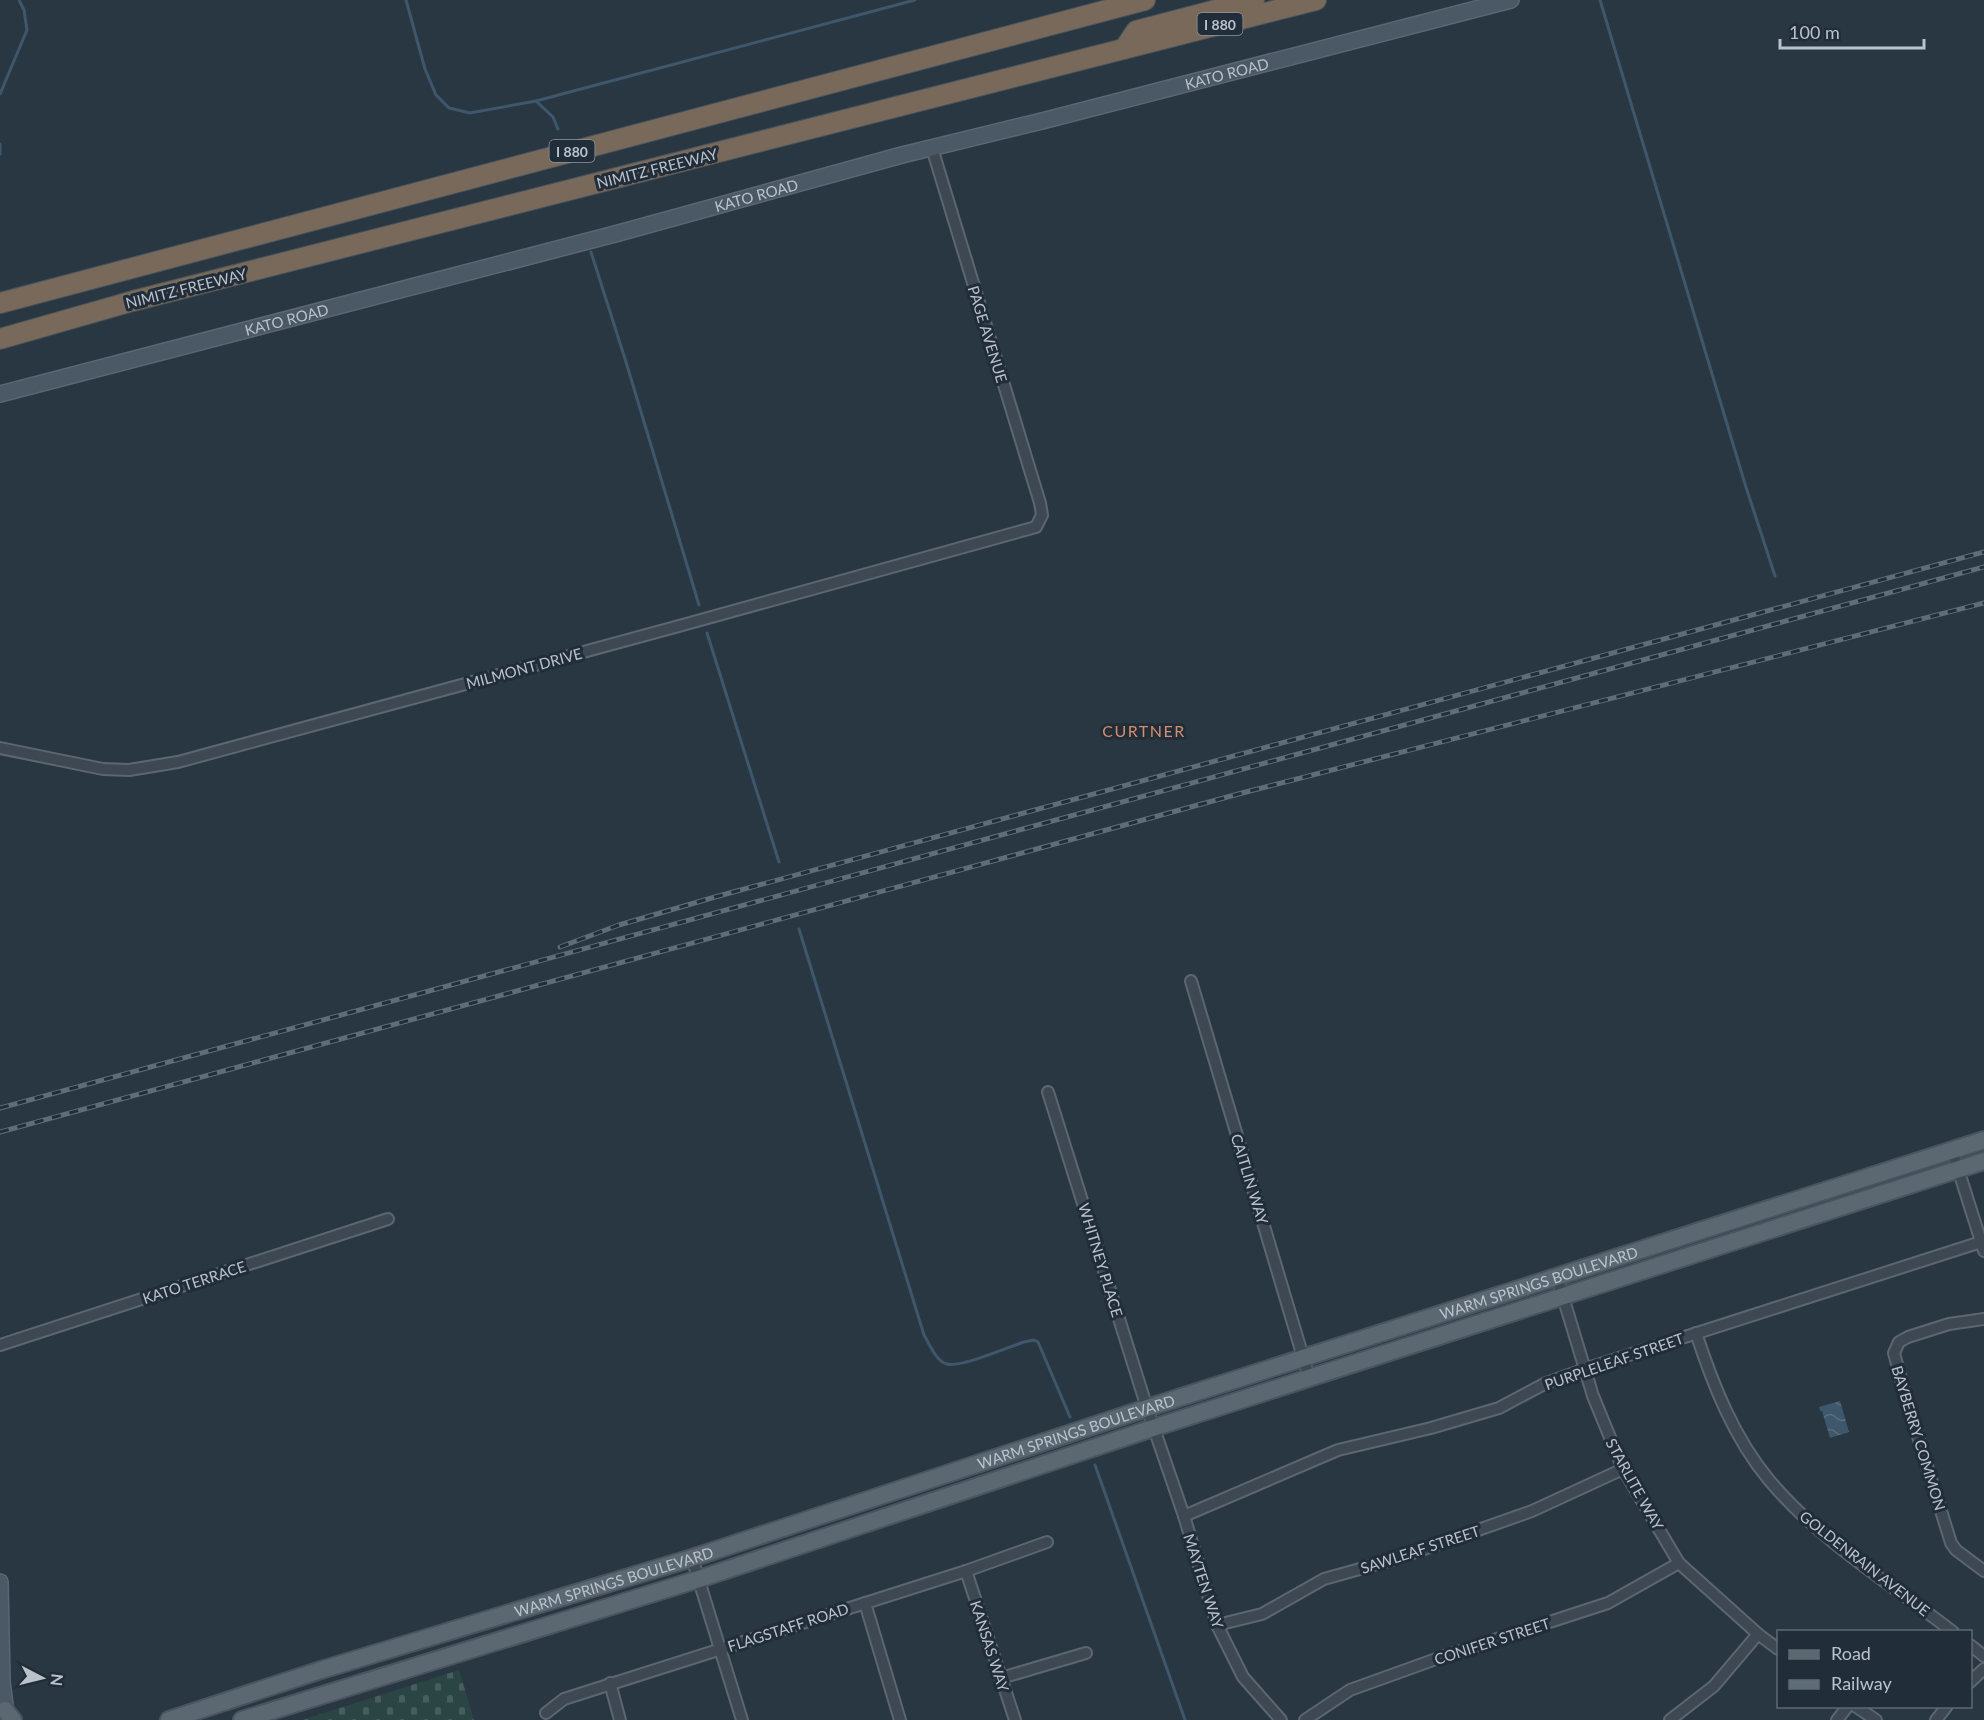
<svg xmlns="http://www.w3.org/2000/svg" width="1984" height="1720" font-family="Lato,sans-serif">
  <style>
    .cemetery { fill: url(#cemetery-stones) }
    .water { fill: url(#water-waves) }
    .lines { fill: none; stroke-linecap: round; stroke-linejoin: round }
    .stream { stroke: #3f576b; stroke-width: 3 }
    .street-casing { stroke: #5b6670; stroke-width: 14 }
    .secondary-casing { stroke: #5b6670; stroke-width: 18 }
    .primary-casing { stroke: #49545f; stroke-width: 20 }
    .highway-casing { stroke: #47535d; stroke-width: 22 }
    .street { stroke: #3d4852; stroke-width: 10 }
    .secondary { stroke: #4b5865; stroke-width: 15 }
    .primary { stroke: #5b6872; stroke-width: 16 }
    .highway { stroke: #78695a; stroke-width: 20 }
    .rail-casing { stroke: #5f6d79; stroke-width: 5 }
    .rail { stroke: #212d38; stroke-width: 3; stroke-dasharray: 9; stroke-linecap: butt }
    .labels { text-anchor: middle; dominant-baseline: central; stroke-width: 6; stroke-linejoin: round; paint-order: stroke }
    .shield { fill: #212d38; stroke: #8c96a0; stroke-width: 1.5 }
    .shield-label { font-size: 14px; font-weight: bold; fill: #bac3cc }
    .street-label { font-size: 15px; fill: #bac3cc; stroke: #212d38 }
    .neighbourhood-label { font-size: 16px; letter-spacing: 1.5px; fill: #d38e6f; stroke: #212d38 }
  </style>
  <defs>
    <pattern id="cemetery-stones" width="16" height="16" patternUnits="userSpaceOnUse" patternTransform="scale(1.5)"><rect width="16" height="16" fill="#2b4444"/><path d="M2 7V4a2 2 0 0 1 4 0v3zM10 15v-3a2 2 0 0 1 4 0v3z" fill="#485d5e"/></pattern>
    <pattern id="water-waves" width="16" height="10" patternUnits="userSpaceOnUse" patternTransform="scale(1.5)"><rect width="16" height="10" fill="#3f576b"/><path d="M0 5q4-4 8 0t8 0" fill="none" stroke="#596e7f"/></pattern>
  </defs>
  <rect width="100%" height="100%" fill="#293743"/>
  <path class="cemetery" d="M459,1670L474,1720H302Z"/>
  <path class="water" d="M1840,1401L1849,1432L1830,1438L1822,1411H1820L1819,1407Z"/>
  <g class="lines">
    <g class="stream">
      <path d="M406,0L425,69L436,95L449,108L470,113L536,101L915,0"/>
      <path d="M1600,0L1745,484L1775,576"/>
      <path d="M0,94L27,30L24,10L19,0"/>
      <path d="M536,101L553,117L558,129"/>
      <path d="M0,144V154"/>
      <path d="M591,252L626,362L699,605"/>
      <path d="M707,633L779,862"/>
      <path d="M799,929L924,1335C930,1345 936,1361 947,1364C961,1368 1008,1347 1024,1342L1034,1340L1038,1342L1070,1417"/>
      <path d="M1095,1465L1185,1720"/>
    </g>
    <defs>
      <g id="street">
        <path d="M0,748L103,769L129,770L178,762L679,626L1036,527L1042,515L1040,503L932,148"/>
        <path d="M1191,981L1309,1377"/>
        <path d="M1048,1092L1147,1408L1184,1516L1217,1625L1243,1677L1281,1720"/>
        <path d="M1952,1150L1984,1251"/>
        <path d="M1557,1277L1593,1396L1623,1469L1679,1563L1758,1634L1778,1649"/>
        <path d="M1984,1319L1949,1324L1908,1337L1899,1342L1894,1353L1906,1398L1951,1543L1956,1550L1984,1571"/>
        <path d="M1696,1333C1713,1385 1734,1438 1769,1480C1820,1541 1891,1584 1953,1632"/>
        <path d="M0,1345L388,1219"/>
        <path d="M1184,1516L1338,1450L1431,1428L1499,1408L1546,1383L1585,1369L1981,1242"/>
        <path d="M692,1558L742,1720"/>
        <path d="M966,1571L1015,1720"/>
        <path d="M865,1603L900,1720"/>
        <path d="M1217,1625L1262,1614L1324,1579L1399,1558L1532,1511L1623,1469"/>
        <path d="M1970,1645L1984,1656"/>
        <path d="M1001,1678L1086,1653"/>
        <path d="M1970,1682L1984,1669"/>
        <path d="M610,1683L620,1720"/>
        <path d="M1855,1706L1876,1720"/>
        <path d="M546,1713L564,1699L966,1571L1047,1542"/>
        <path d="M1305,1720L1350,1690L1436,1659L1608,1603L1679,1563"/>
        <path d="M1670,1720L1714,1686L1758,1634"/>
        <path d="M1837,1720L1848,1706"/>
        <path d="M1936,1720L1947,1706"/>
      </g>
      <g id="secondary">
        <path id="s1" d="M0,394L615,234L902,155L1042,121L1511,0"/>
        <path d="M0,1582L2,1682L7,1720"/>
      </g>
      <g id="primary">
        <path d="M5,1710L13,1720"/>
        <path id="s2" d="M169,1720L321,1670L692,1558L1147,1408L1984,1140"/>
        <path d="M242,1720L699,1579L1153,1428L1984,1161"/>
      </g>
      <g id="highway">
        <path d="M1124,49L1136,31L1254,0"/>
        <path d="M0,303L1145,0"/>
        <path d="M0,339L133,301L1316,0"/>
      </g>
    </defs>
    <use href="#street" class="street-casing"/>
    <use href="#secondary" class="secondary-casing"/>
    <use href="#primary" class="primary-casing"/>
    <use href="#highway" class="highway-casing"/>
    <use href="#street" class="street"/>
    <use href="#secondary" class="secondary"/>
    <use href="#primary" class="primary"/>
    <use href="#highway" class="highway"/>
    <defs>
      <g id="rail">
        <path d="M560,947L619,925L715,897L1984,552"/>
        <path d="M0,1108L1984,567"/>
        <path d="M0,1132L1242,793L1984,603"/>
      </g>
    </defs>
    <use href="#rail" class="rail-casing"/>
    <use href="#rail" class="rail"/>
  </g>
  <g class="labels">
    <g class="shield">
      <rect x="1197.5" y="13" width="45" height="22" rx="4.5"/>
      <rect x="549.5" y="140" width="45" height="22" rx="4.5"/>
    </g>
    <g class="shield-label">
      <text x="1220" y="24">I 880</text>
      <text x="572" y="151">I 880</text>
    </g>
    <g class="street-label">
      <text stroke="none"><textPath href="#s1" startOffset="1268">KATO ROAD</textPath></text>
      <text transform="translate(657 168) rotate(-14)">NIMITZ FREEWAY</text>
      <text stroke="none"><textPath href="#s1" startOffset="782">KATO ROAD</textPath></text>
      <text transform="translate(186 288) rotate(-14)">NIMITZ FREEWAY</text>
      <text stroke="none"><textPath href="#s1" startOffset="296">KATO ROAD</textPath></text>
      <text transform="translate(988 334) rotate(73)">PAGE AVENUE</text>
      <text transform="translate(524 668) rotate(-15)">MILMONT DRIVE</text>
      <text transform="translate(1250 1179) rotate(73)">CAITLIN WAY</text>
      <text transform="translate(1101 1260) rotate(73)">WHITNEY PLACE</text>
      <text transform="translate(194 1282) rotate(-18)">KATO TERRACE</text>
      <text stroke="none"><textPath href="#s2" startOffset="1438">WARM SPRINGS BOULEVARD</textPath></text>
      <text transform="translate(1614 1361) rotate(-19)">PURPLELEAF STREET</text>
      <text stroke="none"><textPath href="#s2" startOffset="952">WARM SPRINGS BOULEVARD</textPath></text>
      <text transform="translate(1919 1438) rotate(73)">BAYBERRY COMMON</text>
      <text transform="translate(1635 1484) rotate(61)">STARLITE WAY</text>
      <text transform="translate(1420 1549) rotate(-18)">SAWLEAF STREET</text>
      <text transform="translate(1865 1563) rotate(38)">GOLDENRAIN AVENUE</text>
      <text stroke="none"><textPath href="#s2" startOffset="466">WARM SPRINGS BOULEVARD</textPath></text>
      <text transform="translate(1204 1581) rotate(72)">MAYTEN WAY</text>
      <text transform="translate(788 1627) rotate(-18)">FLAGSTAFF ROAD</text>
      <text transform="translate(1492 1641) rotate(-18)">CONIFER STREET</text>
      <text transform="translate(990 1646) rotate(72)">KANSAS WAY</text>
    </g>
    <g class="neighbourhood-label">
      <text x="1144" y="730">CURTNER</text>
    </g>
  </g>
  <rect x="1777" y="1630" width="195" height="78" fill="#212d38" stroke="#5e6973" stroke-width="1.5"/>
  <rect x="1789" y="1650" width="30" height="9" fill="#5b6872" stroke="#5e6973" stroke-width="1.5"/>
  <text x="1831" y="1660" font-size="18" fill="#bac3cc">Road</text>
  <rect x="1789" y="1680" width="30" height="9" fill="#5f6d79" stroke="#5e6973" stroke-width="1.5"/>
  <text x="1831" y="1690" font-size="18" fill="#bac3cc">Railway</text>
  <g transform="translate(42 1678) rotate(97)" stroke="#212d38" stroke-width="4.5" paint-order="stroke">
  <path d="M0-4.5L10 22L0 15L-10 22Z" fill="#bac3cc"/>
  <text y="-9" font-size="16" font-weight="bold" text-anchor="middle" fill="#bac3cc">N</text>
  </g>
  <path d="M1780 39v9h144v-9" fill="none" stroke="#bac3cc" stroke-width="3"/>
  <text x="1789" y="39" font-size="18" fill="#bac3cc" stroke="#212d38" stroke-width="4.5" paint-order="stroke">100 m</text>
</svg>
